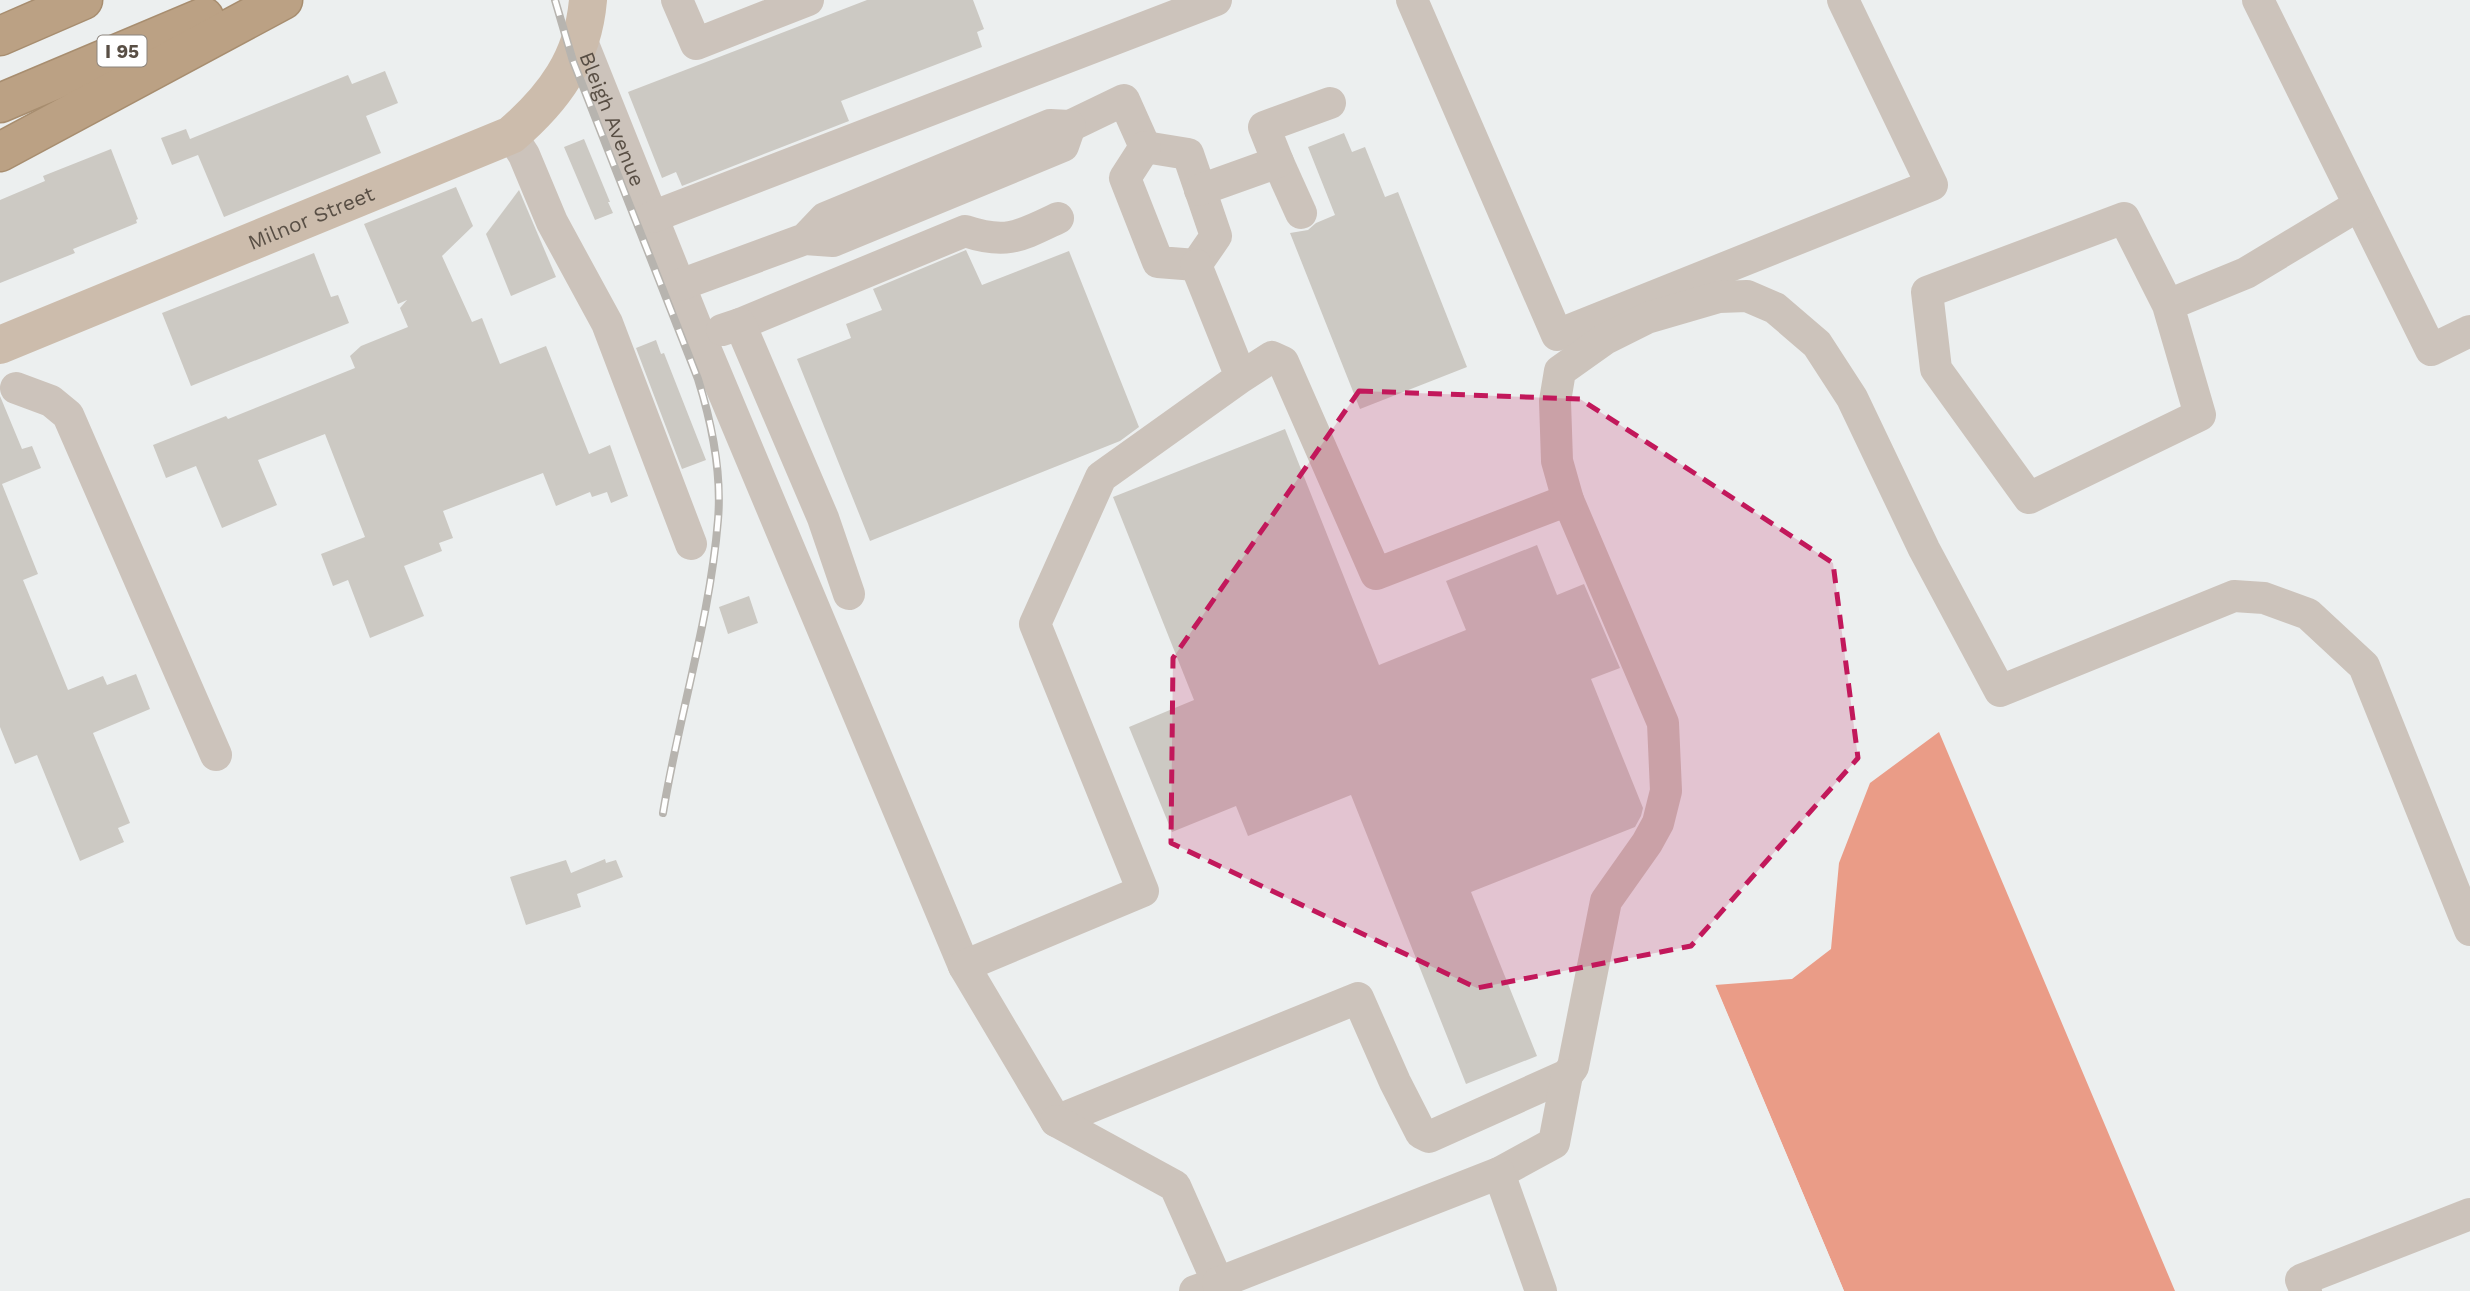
<svg xmlns="http://www.w3.org/2000/svg" width="2470" height="1291" font-family="'Work Sans',sans-serif">
  <style>
    .water { fill: #ea9c87 }
    .pier { fill: #ecefef }
    .building { fill: #ccc9c3 }
    .lines { fill: none; stroke-linecap: round; stroke-linejoin: round }
    .highway-casing { stroke: #a78d6f; stroke-width: 41 }
    .minor { stroke: #ccc3bb; stroke-width: 32 }
    .major { stroke: #ccbcac; stroke-width: 38 }
    .highway { stroke: #bba184; stroke-width: 38 }
    .rail-casing { stroke: #b7b4af; stroke-width: 8 }
    .rail { stroke: #fff; stroke-width: 5; stroke-dasharray: 16; stroke-linecap: butt }
    .marked { fill: #c2185b; fill-opacity: 0.2; stroke: #c2185b; stroke-width: 5; stroke-dasharray: 14 9; stroke-linejoin: round }
    .labels { text-anchor: middle; dominant-baseline: central; stroke-width: 5; stroke-linejoin: round; paint-order: stroke }
    .shield { fill: #fff; stroke: #8b847d; stroke-width: 2 }
    .shield-label { font-size: 19px; font-weight: bold; fill: #594f45 }
    .street-label { font-size: 21px; fill: #594f45; stroke: #fff }
  </style>
  <rect width="100%" height="100%" fill="#ecefef"/>
  <path class="water" d="M1939,732L2175,1291H1844L1715,985L1792,979L1831,949L1839,863L1870,783Z"/>
  <path class="pier" d="M1715,984L1844,1291H1840L1713,988Z"/>
  <g class="building">
    <path d="M867,0H973L984,29L977,32L982,47L841,101L849,121L682,186L676,172L662,178L628,92Z"/>
    <path d="M385,71L398,103L366,116L381,153L224,217L198,155L172,165L161,138L186,129L190,139L348,75L352,84Z"/>
    <path d="M1344,133L1352,152L1365,147L1385,197L1398,192L1467,367L1360,409L1290,233L1308,230L1316,223L1335,215L1308,147Z"/>
    <path d="M584,139L610,202H608L613,213L595,220L564,147Z"/>
    <path d="M111,149L138,219L136,220L137,223L73,249L75,253L0,283V200L45,181L43,176Z"/>
    <path d="M456,187L473,226L442,256L472,322L482,318L500,364L546,346L589,454L610,445L628,496L611,503L607,492L592,497L590,492L556,506L543,473L443,511L453,538L439,543L442,551L404,566L424,616L370,638L348,580L333,586L321,554L365,537L325,434L258,460L277,505L222,528L196,466L166,478L153,445L226,416L228,419L355,368L350,356L361,346L408,327L400,308L407,300L398,304L364,224Z"/>
    <path d="M519,190L556,277L511,296L486,234Z"/>
    <path d="M966,250L982,285L1069,251L1139,427L1120,441L870,541L797,359L851,338L846,324L882,310L873,289Z"/>
    <path d="M314,253L331,297L338,295L349,323L191,386L162,313Z"/>
    <path d="M656,340L661,354L664,353L706,460L682,469L636,348Z"/>
    <path d="M0,396L22,449L32,446L41,468L2,484L38,574L23,580L68,690L103,676L107,685L136,674L150,709L93,733L130,823L118,828L124,842L80,861L37,755L15,764L0,727Z"/>
    <path d="M1285,429L1379,665L1466,630L1446,581L1537,545L1557,595L1584,584L1620,668L1591,679L1643,808L1641,816L1635,827L1471,892L1537,1056L1466,1084L1351,795L1248,836L1236,806L1172,832L1129,727L1194,700L1113,497Z"/>
    <path d="M749,596L758,623L728,634L719,607Z"/>
    <path d="M605,859L606,863L616,860L623,877L577,894L581,907L526,925L510,877L566,860L571,873Z"/>
  </g>
  <g class="lines">
    <defs>
      <g id="highway">
        <path d="M0,36L83,0"/>
        <path d="M0,103L204,17"/>
        <path d="M0,152L283,0"/>
      </g>
    </defs>
    <use href="#highway" class="highway-casing"/>
    <g class="minor">
      <path d="M677,0L696,44L808,0"/>
      <path d="M1412,0L1557,335L1932,185L1843,0"/>
      <path d="M2258,0L2431,350L2470,331"/>
      <path id="s1" d="M581,39L697,329L964,966"/>
      <path d="M1070,126L1124,100L1145,147"/>
      <path d="M511,135L524,155L552,222L607,323L691,544"/>
      <path d="M1145,147L1188,154L1216,236L1196,265"/>
      <path d="M1145,147L1125,178L1158,262L1196,265"/>
      <path d="M1278,162L1301,213"/>
      <path d="M1200,190L1278,162L1264,127L1330,103"/>
      <path d="M652,217L1216,0"/>
      <path d="M1196,265L1241,377L1272,357L1283,362L1376,574L1568,500L1663,723L1666,791L1658,823L1647,843L1606,901L1573,1067L1567,1075L1429,1137L1421,1133L1395,1082L1358,998L1056,1121L964,966L1143,891L1035,624L1101,477L1241,377"/>
      <path d="M680,285L805,239L833,241L1063,146L1070,126L1050,125L825,218L805,239"/>
      <path d="M2168,305L2200,415L2029,498L1936,369L1927,292L2124,218L2168,305L2246,273L2359,205"/>
      <path d="M740,324L965,231C1007,245 1020,236 1058,218"/>
      <path d="M722,330L740,324L823,518L849,594"/>
      <path d="M16,388L51,401L68,415L216,755"/>
      <path d="M1568,500L1557,461L1555,401L1560,371L1605,339L1647,318L1719,297L1747,296L1775,308L1817,344L1852,398L1924,549L2000,691L2234,596L2264,598L2308,614L2364,666L2470,930"/>
      <path d="M1056,1121L1175,1186L1218,1283L1195,1291"/>
      <path d="M1499,1173L1554,1143L1567,1075"/>
      <path d="M1218,1283L1499,1173L1541,1291"/>
      <path d="M2306,1291L2301,1280L2470,1214"/>
    </g>
    <path class="major" id="s2" d="M0,345L511,135C554,98 583,59 588,0"/>
    <use href="#highway" class="highway"/>
    <defs>
      <path id="rail" d="M555,0L573,61L698,379C712,424 722,472 718,520C710,619 679,715 663,813"/>
    </defs>
    <use href="#rail" class="rail-casing"/>
    <use href="#rail" class="rail"/>
  </g>
  <path class="marked" d="M1359,391L1580,399L1833,563L1858,758L1691,946L1477,988L1171,843L1173,658Z"/>
  <g class="labels">
    <rect class="shield" x="97.5" y="35.5" width="49" height="31" rx="5"/>
    <g class="shield-label">
      <text x="122" y="51">I 95</text>
    </g>
    <g class="street-label">
      <text stroke="none"><textPath href="#s1" startOffset="86">Bleigh Avenue</textPath></text>
      <text stroke="none"><textPath href="#s2" startOffset="336">Milnor Street</textPath></text>
    </g>
  </g>
</svg>
